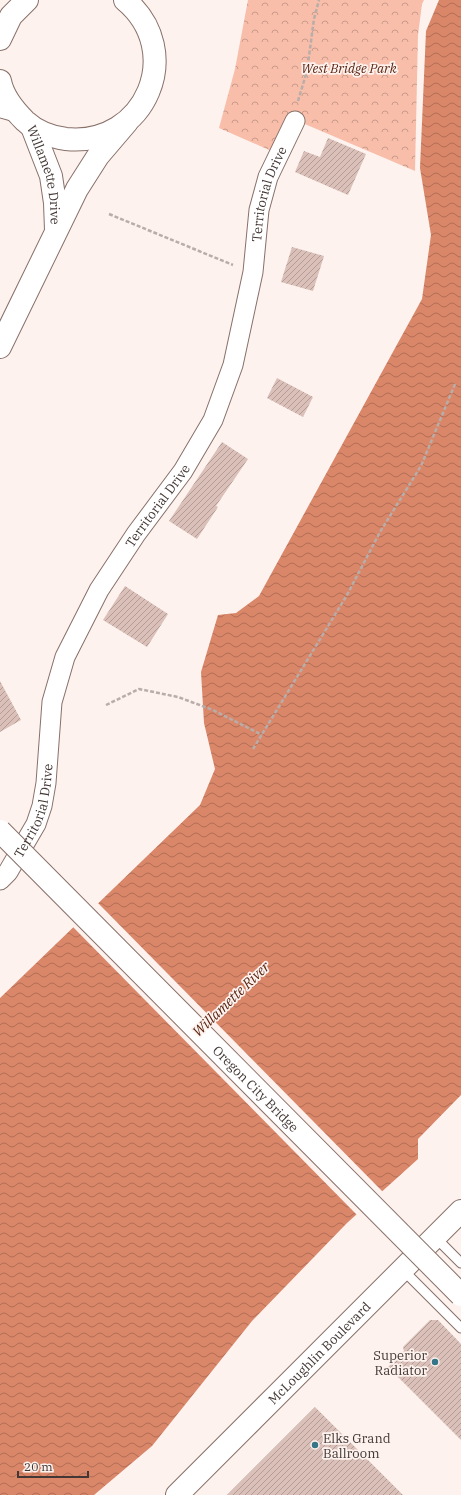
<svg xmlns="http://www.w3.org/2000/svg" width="461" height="1495" font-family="'IBM Plex Serif',serif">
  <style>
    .park { fill: url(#park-crowns) }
    .water { fill: url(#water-waves) }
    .pier { fill: #fdf2ee }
    .building { fill: url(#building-hatch) }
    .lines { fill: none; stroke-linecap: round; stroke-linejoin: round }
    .service-casing { stroke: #887069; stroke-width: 11 }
    .minor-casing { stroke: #887069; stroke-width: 21 }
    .secondary-casing { stroke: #887069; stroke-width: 24 }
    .primary-casing { stroke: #887069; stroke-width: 24 }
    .trunk-casing { stroke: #887069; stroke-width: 24 }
    .motorway-casing { stroke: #887069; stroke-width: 24 }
    .path { stroke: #b8ada9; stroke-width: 2.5; stroke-dasharray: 4 2; stroke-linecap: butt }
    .service { stroke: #fff; stroke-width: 9 }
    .minor { stroke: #fff; stroke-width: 19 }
    .secondary { stroke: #fff; stroke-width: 22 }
    .primary { stroke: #fff; stroke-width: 22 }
    .trunk { stroke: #fff; stroke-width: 22 }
    .motorway { stroke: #fff; stroke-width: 22 }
    .secondary-bridge-casing { stroke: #887069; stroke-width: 24; stroke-linecap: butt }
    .secondary-bridge { stroke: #fff; stroke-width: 22 }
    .poi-dot { fill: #347587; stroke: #fdf2ee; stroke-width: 1.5 }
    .labels { text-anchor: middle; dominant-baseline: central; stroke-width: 3.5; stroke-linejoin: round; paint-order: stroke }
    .park-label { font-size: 13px; font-style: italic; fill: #5b2512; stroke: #fdf2ee }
    .street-label { font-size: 13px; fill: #423734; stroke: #fdf2ee }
    .poi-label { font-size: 13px; fill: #423734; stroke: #fdf2ee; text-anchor: end }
    .water-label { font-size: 14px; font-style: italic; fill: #592410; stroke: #fdf2ee }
  </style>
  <defs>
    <pattern id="park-crowns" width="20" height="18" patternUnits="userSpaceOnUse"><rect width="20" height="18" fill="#f8beaa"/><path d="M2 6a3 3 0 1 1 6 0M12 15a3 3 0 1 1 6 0" fill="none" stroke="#ca9b8b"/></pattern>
    <pattern id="water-waves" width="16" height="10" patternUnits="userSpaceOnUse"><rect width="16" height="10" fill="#d98669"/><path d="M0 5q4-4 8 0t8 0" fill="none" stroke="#b26e57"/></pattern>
    <pattern id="building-hatch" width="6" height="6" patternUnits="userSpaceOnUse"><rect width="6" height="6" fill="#dac0b8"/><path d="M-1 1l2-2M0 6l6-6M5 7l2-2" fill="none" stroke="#b29d96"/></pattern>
  </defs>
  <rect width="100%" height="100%" fill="#fdf2ee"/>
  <path class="park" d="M248,0H424L422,4L418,35L415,171L293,119L276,153L219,128L235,69Z"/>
  <path class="water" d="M439,0H461V1095L418,1139V1159L347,1223L252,1321L152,1446L94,1495H0V998L200,805L215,769L204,723L201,672L218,615L236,613L259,596L422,299L431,235L420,168L426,31Z"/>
  <path class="pier" d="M97,902L384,1193L358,1216L72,926Z"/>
  <g class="building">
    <path d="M328,138L366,154L348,195L295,172L304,151L320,157Z"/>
    <path d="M292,247L324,256L313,291L281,282Z"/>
    <path d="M277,378L313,397L303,417L267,398Z"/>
    <path d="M222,442L248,459L216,506L218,507L197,539L169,521Z"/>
    <path d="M125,586L168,614L147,647L103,620Z"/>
    <path d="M0,681L21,720L0,732Z"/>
    <path d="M430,1320H438L461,1344V1440L388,1367L404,1351L403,1347Z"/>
    <path d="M315,1407L403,1495H227Z"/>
  </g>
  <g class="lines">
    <defs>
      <g id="service">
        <path d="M435,1237L461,1263"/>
        <path d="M402,1269L461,1328"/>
      </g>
      <g id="minor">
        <path id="s1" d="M0,880L8,872L36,824L42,806L46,783L52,702L65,657L99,590L136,534L183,471L213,420L233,365L253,272L259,210L268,177L295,121"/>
      </g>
      <g id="secondary">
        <path id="s2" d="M32,127L51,176L55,203L56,230"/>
        <path d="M0,347L77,189L98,156L127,122"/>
      </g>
      <g id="primary">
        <path d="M0,39L11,16L27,0"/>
        <path d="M0,81C3,97 14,110 25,121C37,132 51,137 66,139C146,147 186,51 125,0"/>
      </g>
      <g id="trunk">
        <path id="s3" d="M177,1495L461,1211"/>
      </g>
      <path id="motorway" d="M0,106L14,110"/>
    </defs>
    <use href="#service" class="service-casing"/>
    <use href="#minor" class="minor-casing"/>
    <use href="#secondary" class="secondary-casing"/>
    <use href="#primary" class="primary-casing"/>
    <use href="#trunk" class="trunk-casing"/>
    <use href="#motorway" class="motorway-casing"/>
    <g class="path">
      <path d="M298,101L307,71L314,19L319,0"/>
      <path d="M109,214L233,265"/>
      <path d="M106,705L139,689L178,697L213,710L262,735"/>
      <path d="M253,749L347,595L380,532L421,466L455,384"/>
    </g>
    <use href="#service" class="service"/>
    <use href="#minor" class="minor"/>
    <use href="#secondary" class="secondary"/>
    <use href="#primary" class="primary"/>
    <use href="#trunk" class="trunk"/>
    <use href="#motorway" class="motorway"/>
    <defs>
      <g id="secondary-bridge">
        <path id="s4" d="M0,831L461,1295"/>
      </g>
    </defs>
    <use href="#secondary-bridge" class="secondary-bridge-casing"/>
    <use href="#secondary-bridge" class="secondary-bridge"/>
  </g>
  <g class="poi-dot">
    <circle cx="435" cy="1362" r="4"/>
    <circle cx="315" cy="1445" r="4"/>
  </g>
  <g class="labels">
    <g class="park-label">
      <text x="349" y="68">West Bridge Park</text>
    </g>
    <g class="street-label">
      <text stroke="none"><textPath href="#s2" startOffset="50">Willamette Drive</textPath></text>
      <text stroke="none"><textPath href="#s1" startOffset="751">Territorial Drive</textPath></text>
      <text stroke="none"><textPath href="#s1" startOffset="415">Territorial Drive</textPath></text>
      <text stroke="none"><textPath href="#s1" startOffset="79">Territorial Drive</textPath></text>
      <text stroke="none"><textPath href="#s4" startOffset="363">Oregon City Bridge</textPath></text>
      <text stroke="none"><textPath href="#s3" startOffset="201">McLoughlin Boulevard</textPath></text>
    </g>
    <g class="poi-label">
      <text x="427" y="1355">Superior<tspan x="427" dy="15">Radiator</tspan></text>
      <text x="323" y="1438" text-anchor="start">Elks Grand<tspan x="323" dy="15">Ballroom</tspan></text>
    </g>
    <g class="water-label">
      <text transform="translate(231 999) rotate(-44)">Willamette River</text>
    </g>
  </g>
  <path d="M18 1471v6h70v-6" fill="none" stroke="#423734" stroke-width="2"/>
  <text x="24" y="1471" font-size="12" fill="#423734" stroke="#fdf2ee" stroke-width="3" paint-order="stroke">20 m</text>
</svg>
